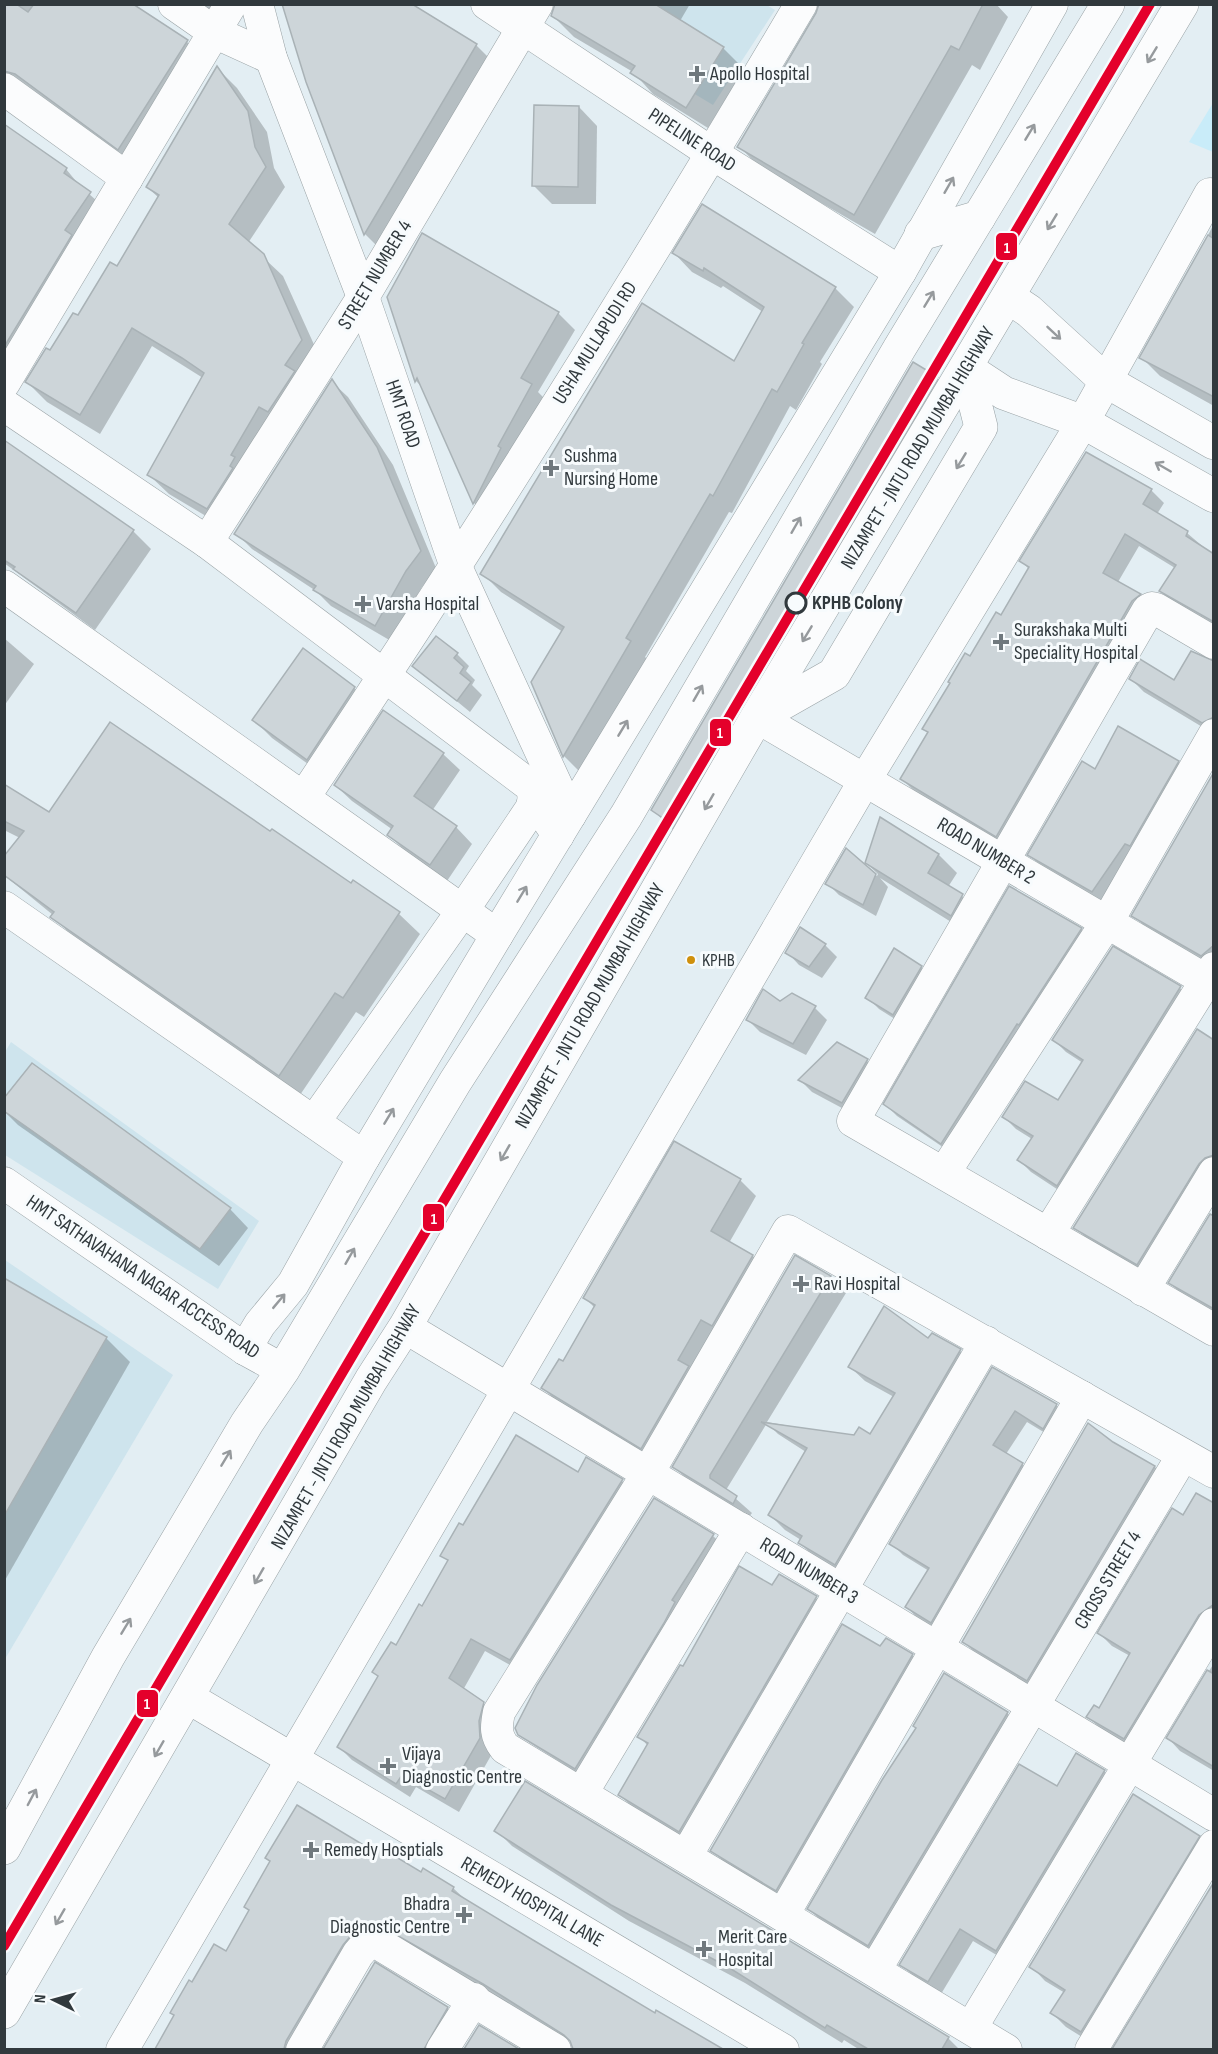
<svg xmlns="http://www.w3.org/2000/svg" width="1218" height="2054" font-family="'Sofia Sans Condensed',sans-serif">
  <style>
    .built { fill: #cee4ed }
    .green { fill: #c9ecf9 }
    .shadow { fill: #0003 }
    .building { fill: #cdd5d9; stroke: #a9b2b6; stroke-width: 1.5 }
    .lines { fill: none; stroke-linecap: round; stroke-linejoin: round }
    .minor-casing { stroke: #99a2a5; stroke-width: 33 }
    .major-casing { stroke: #99a2a5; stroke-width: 34 }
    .highway-casing { stroke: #99a2a5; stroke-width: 34 }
    .minor { stroke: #fbfcfd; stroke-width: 32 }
    .major { stroke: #fbfcfd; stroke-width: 33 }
    .highway { stroke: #fbfcfd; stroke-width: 33 }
    .metro-1-casing { stroke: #f7fbfd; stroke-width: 15 }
    .metro-1 { stroke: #e4002b; stroke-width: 10 }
    .oneway { stroke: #969a9d }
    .poi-dot { fill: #6f787d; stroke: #f7fbfd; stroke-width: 2 }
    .stop-dot { fill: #f7fbfd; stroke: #31393d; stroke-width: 3 }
    .bus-dot { fill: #cf900c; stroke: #f7fbfd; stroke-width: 2 }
    .labels { text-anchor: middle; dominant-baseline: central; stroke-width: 6; stroke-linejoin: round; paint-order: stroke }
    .bus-label { font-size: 18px; fill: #31393d; stroke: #f7fbfd; text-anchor: start }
    .poi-label { font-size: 20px; fill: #31393d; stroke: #f7fbfd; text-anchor: start }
    .street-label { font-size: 20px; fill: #31393d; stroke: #f7fbfd }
    .stop-label { font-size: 20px; font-weight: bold; fill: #31393d; stroke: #f7fbfd; text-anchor: start }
    .line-badge { stroke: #f7fbfd; stroke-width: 2 }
    .badge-label { font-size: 16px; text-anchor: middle; font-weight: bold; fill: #fff }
  </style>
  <rect width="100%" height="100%" fill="#e3eef3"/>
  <g class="built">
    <path d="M765,4L775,10L713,105L608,42L637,5Z"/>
    <path d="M11,1042L259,1221L218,1289L5,1155V1052Z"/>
    <path d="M5,1260L173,1375L5,1659Z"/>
  </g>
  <path class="green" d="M1213,103V152L1189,142Z"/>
  <g class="shadow">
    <path d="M4,4H131L187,42L204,58L136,165L4,80Z"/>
    <path d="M237,4L228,24L197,5Z"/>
    <path d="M409,4L477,46L497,66L385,254L365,234L308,82Z"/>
    <path d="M560,4H690L680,21L723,48L744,69L708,128L653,94L633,72L574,37L553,16Z"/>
    <path d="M776,4H996L1008,17L980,70L972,65L875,234L759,167L739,146L820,7L813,9L804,20Z"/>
    <path d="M218,69L237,88L267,132L274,168L285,187L248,243L283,276L321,360L226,528L169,494L149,475L203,378L152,346L100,434L47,402L27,382L117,268L159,198L147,187Z"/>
    <path d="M579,107L597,126L596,204H552L534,186Z"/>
    <path d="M66,169L80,186L105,208L4,380V246Z"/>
    <path d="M703,206L835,288L854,307L820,362L822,364L796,410L790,406L732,513L729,512L645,657L649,661L582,774L564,756L533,683L563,632L501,592L482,573L734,363L763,312L723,286L721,288L692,272L674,253Z"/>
    <path d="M1214,224V406L1160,376L1141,357Z"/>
    <path d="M389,297L558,313L575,330L538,392L548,402L490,519L474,503L424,389L416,381Z"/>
    <path d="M937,378L961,402L677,834L653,810Z"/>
    <path d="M332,382L348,397L393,465L436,568L422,587L391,641L331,606L316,591L252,549L236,533Z"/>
    <path d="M4,442L133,531L151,549L95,630L4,563Z"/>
    <path d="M1151,490L1164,503L1157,514L1187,533L1214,556V628L1174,604L1161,591L1175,568L1139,546L1118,582L1140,595L1152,607L1010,848L915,792L902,779L929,733L924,728L1001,617L1029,569L1021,561Z"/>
    <path d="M4,638L34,664L4,706Z"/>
    <path d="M303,651L354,688L373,706L326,777L272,738L254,720Z"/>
    <path d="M457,654L469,666L466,671L475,680L472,685L482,695L470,712L414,666Z"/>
    <path d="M1214,662V734L1144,692L1131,679L1175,682Z"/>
    <path d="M443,754L460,770L432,811L456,827L472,844L447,881L405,851L389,835L393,830L352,801L335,785Z"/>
    <path d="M1178,762L1189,774L1104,903L1041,866L1029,855L1096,771Z"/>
    <path d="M1214,775V968L1146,928L1133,915Z"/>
    <path d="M4,785L49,814L271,833L352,885L354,882L399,914L420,934L364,1017L356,1012L300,1095L73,938L53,915L4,875L20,838L4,830Z"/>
    <path d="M847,850L877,876L878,874L866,863L939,855L957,873L948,887L962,896L980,914L969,933L880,878L888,887L876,916L839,895L827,883Z"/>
    <path d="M800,929L825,945L837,957L822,978L799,965L787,952Z"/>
    <path d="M1081,929L1092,941L953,1154L897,1116L885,1104Z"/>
    <path d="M921,967L933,979L906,1026L879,1009L867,997Z"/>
    <path d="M1180,988L1192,1000L1069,1197L1031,1172L1019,1160L1032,1139L1016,1129L1004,1117L1058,1102L1083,1063L1066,1052L1054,1040Z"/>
    <path d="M792,995L815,1008L827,1020L806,1055L760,1032L747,1019Z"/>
    <path d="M1214,1042V1175L1151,1277L1088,1240L1075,1227Z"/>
    <path d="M867,1061L879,1073L855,1115L812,1092L800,1080Z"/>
    <path d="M32,1065L230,1209L248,1228L219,1266L18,1125L4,1111Z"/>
    <path d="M740,1180L756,1196L729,1243L753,1256L768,1272L658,1463L559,1404L543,1388L563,1363L595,1308L585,1298Z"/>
    <path d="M1214,1218V1313L1183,1296L1170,1283Z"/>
    <path d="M795,1257L830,1277L846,1293L767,1422L855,1437L871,1436L894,1397L865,1381L850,1367L929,1340L960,1351L974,1365L850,1579L814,1557L800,1543L801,1540L785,1530L770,1515L806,1452L778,1434L767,1423L726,1490L752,1513L748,1518L690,1482L674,1467Z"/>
    <path d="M4,1280L106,1338L130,1362L4,1582Z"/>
    <path d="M993,1369L1056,1405L1068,1417L1055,1439L1027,1422L1006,1454L1022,1464L1034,1476L943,1634L918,1619L907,1607L929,1571L903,1555L891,1543Z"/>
    <path d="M1113,1443L1155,1467L1166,1479L1039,1692L975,1653L963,1641Z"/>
    <path d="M622,1481L635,1494L524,1673L485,1651L463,1690L483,1703L497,1717L493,1752L459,1812L416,1787L410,1797L352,1760L339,1747L449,1562L442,1555L463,1527Z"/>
    <path d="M654,1500L713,1536L725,1547L588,1780L530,1743L517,1731Z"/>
    <path d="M1214,1504V1624L1136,1751L1101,1729L1088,1717L1099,1710L1130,1656L1112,1646L1099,1633L1184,1517Z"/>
    <path d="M773,1587L816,1598L828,1610L692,1843L632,1807L620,1795L648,1746L639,1736L684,1668Z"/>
    <path d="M881,1648L912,1655L924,1667L789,1901L724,1862L712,1850Z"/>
    <path d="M1214,1663V1771L1180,1751L1168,1738Z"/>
    <path d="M944,1675L1007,1713L1019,1725L881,1957L821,1921L809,1909L918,1729Z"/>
    <path d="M1104,1771L1117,1784L1010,1963L973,1941L941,1994L914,1977L901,1964L1058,1788Z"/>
    <path d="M496,1830L948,2038L960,2050H860L844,2040L842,2043L745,1983L629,1921L512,1846Z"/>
    <path d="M1199,1837L1213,1851L1095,2045L1066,2027L1052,2013L1065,1993L1045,1981L1031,1966Z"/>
    <path d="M376,1854L453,1888L467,1901L655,2015L656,2012L723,2050H574L573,2043L394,1936L377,1935L301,2050H157L193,1984L227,1953Z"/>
    <path d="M1214,1885V2050H1114Z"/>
    <path d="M375,1964L447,2008L460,2020L443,2050H325Z"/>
    <path d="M479,2027L519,2050H464Z"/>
  </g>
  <g class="building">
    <path d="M4,4H16L28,12L34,4H133L188,40L118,150L15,74L4,71Z"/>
    <path d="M282,4H412L477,44L364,235L306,82Z"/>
    <path d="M555,4H655L724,47L686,108L630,73L635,66L551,16Z"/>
    <path d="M819,4H983L959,50L951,46L854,215L737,147L816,13Z"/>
    <path d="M217,66L248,111L255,147L266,167L229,224L264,254L302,340L285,365L295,371L268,412L259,407L231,455L235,457L230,466L233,468L207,509L147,475L204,373L182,358L132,328L80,415L25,382L46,348L50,350L73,313L78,315L110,262L117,266L159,195L146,187Z"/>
    <path d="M534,105L579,106L578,187L532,186Z"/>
    <path d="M4,124L67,168L64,173L91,192L65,230L72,235L4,347Z"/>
    <path d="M702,204L836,287L802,343L804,344L777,392L772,389L713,496L710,494L626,638L631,641L563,757L531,682L564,627L480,574L642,303L734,361L764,307L704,268L703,271L672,253Z"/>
    <path d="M422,233L559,312L521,378L532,384L498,446L501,448L473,504L417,378L415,382L387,297Z"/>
    <path d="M1208,235L1214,239V397L1139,358Z"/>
    <path d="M913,362L938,377L673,825L651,810Z"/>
    <path d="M332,379L377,447L421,551L406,571L375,626L313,590L316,586L234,534Z"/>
    <path d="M4,440L134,530L76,613L13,569L15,567L4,560Z"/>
    <path d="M1086,452L1152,489L1143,504L1188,531L1186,536L1214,554V622L1159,591L1176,565L1125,534L1103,573L1141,594L1132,601L996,837L900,779L928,732L922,729L950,683L948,682L965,653L970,656L996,612L1001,615L1029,567L1019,561Z"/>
    <path d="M436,636L458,653L454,658L464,667L460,673L471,682L457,701L412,666Z"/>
    <path d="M303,648L355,687L307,760L252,720Z"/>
    <path d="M1191,651L1214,661V717L1202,723L1129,679L1140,659L1174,680Z"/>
    <path d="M383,710L444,753L414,796L457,826L430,865L387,835L393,826L334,785Z"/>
    <path d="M110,722L270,831L272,829L351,883L353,880L400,912L343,998L335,993L279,1076L50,917L54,912L4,875V856L24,831L4,821V784L49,812Z"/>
    <path d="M1118,726L1179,761L1130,846L1125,844L1092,892L1027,855L1082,761L1095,769Z"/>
    <path d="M1214,772V945L1201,956L1131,916Z"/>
    <path d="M880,817L939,854L928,873L963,894L951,916L865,863Z"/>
    <path d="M846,848L876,874L863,905L825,884Z"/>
    <path d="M1009,886L1082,928L1019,1025L1017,1024L941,1144L883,1104Z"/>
    <path d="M800,927L826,944L809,967L785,953Z"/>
    <path d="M1113,946L1181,986L1057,1186L1017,1160L1033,1136L1002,1117L1025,1081L1058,1100L1083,1060L1052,1040Z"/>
    <path d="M894,948L922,966L893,1015L865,998Z"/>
    <path d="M763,989L780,1001L792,993L816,1006L793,1044L746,1020Z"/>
    <path d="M1197,1029L1214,1040V1155L1205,1158L1199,1164L1137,1265L1073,1228Z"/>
    <path d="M837,1042L868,1059L842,1103L798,1080Z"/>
    <path d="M32,1063L231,1208L200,1249L4,1111V1098Z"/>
    <path d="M674,1141L741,1179L711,1231L753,1255L712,1326L701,1320L678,1360L689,1366L641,1449L541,1388L559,1359L563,1361L595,1305L583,1298Z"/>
    <path d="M1210,1214L1214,1216V1309L1168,1283Z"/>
    <path d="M795,1255L831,1276L710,1475V1478L737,1496L733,1504L672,1467Z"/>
    <path d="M4,1278L107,1337L4,1516Z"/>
    <path d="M884,1306L928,1338L932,1333L961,1349L835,1565L798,1543L802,1536L768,1515L807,1448L761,1422L854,1435L859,1427L870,1434L895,1393L848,1367Z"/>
    <path d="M992,1367L1057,1404L1043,1429L1015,1411L993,1445L1023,1463L931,1623L905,1607L929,1568L889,1544Z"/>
    <path d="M1088,1423L1113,1442L1155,1466L1027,1681L962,1642Z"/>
    <path d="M516,1435L578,1472L586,1457L623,1479L510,1660L471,1639L449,1678L484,1702L479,1721L480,1738L445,1799L402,1775L396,1784L337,1747L378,1676L372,1672L391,1642L396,1645L419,1604L422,1606L448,1560L440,1556L459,1523L463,1525Z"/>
    <path d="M1196,1493L1214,1503V1604L1199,1615L1124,1739L1086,1717L1094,1705L1099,1708L1130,1653L1097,1633L1172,1508L1183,1515Z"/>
    <path d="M654,1498L714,1534L672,1600L675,1602L664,1623L575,1769L518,1735L515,1728L537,1685Z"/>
    <path d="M739,1566L772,1585L779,1574L817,1596L679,1832L618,1795L648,1743L637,1737L680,1665L683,1666Z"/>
    <path d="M842,1624L880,1646L886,1638L913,1654L776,1891L710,1851Z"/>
    <path d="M1207,1670L1214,1674V1767L1166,1738Z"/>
    <path d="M944,1673L1008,1712L868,1946L807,1909L882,1780L916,1728L913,1726Z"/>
    <path d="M1076,1753L1105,1770L996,1951L960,1929L928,1982L899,1965L1019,1764L1057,1786Z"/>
    <path d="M525,1781L949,2037L942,2049H868L827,2025L825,2028L728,1967L611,1905L536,1858L494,1831Z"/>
    <path d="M1133,1794L1200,1836L1081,2032L1050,2013L1065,1990L1029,1967Z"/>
    <path d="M297,1805L375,1852L378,1846L421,1872L423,1868L454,1887L452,1891L533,1940L655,2013L656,2010L723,2049H573L570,2041L564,2035L483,1984L372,1921L358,1927L343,1945L286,2041L284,2049H155L174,2015L170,2013L189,1980L192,1982L214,1944L226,1951L249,1910L244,1907L270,1861L265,1858Z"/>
    <path d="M1214,1882V2049H1112Z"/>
    <path d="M375,1962L448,2007L424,2049H323Z"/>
    <path d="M479,2025L519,2049H464Z"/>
  </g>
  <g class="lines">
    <defs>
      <g id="minor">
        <path d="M174,4L214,32L271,58"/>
        <path d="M257,4L271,58L363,297L456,567L570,815"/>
        <path d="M487,4L713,154L900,272"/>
        <path d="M4,89L127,178"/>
        <path d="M4,383L231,4"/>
        <path d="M4,405L207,542L532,787L534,799L558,835"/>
        <path d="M207,542L363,297L537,4"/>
        <path d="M4,586L497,935"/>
        <path d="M1214,643L1156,609L1152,608L1148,610L853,1121L1214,1330"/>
        <path d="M757,717L1214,985"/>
        <path d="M304,797C477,538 642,273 801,4"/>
        <path d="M4,907L364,1157"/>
        <path d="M314,1122L463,910L531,809L534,799L546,785"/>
        <path d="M944,1173L1107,922L1214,735"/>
        <path d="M4,1183L245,1349L283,1370"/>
        <path d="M1048,1234L1214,968"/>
        <path d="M1143,1290L1214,1173"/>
        <path d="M405,1327L1214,1815"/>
        <path d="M245,1349L260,1324L293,1284L364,1157L497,935L900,272L1052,4"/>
        <path d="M189,1698L783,2050"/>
        <path d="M582,1793L741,1529"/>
        <path d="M686,1856L986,1342"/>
        <path d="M783,1915L1082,1397"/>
        <path d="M875,1970L1183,1455"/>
        <path d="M971,2028L1214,1624"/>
        <path d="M122,2050L865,780L1083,422L1210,194"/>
        <path d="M302,2050L358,1954L371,1939L555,2050"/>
        <path d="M442,2050L474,1999"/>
        <path d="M1006,2050L505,1748C495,1735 496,1727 499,1712L648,1473L788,1231L1214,1472"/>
        <path d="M1091,2050L1214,1846"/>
      </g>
      <g id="major">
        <path d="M1008,297L1029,311L1106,381L1214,443"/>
        <path d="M966,368L1004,393L1083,422L1214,496"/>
      </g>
      <g id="highway">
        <path d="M921,234L979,217"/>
        <path d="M760,716L834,674L981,427L966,368"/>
        <path d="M4,1848L108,1657L247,1423L283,1370L455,1082L626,816L899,349L1108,4"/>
        <path d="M4,2012L371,1380L405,1327L757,717L1182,4"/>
      </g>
    </defs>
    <use href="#minor" class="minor-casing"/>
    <use href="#major" class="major-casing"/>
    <use href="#highway" class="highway-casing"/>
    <use href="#minor" class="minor"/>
    <use href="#major" class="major"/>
    <use href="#highway" class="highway"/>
    <defs>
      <path id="metro-1" d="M4,1946L1150,4"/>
    </defs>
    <use href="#metro-1" class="metro-1-casing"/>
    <use href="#metro-1" class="metro-1"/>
  </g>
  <defs><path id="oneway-shaft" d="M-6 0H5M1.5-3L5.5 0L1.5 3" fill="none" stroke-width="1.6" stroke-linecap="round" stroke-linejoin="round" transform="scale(1.5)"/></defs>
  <g class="oneway">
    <use href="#oneway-shaft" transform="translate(1152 55) rotate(121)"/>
    <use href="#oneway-shaft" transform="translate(1030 132) rotate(-59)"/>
    <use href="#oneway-shaft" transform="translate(949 185) rotate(-60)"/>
    <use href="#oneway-shaft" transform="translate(1052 222) rotate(121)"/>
    <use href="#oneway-shaft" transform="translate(929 299) rotate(-59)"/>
    <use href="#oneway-shaft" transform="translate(1054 333) rotate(43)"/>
    <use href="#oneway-shaft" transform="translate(961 461) rotate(121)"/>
    <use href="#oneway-shaft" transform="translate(1163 467) rotate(-150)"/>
    <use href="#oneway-shaft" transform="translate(796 525) rotate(-60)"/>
    <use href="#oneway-shaft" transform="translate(807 634) rotate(121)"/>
    <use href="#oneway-shaft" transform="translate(698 693) rotate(-60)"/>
    <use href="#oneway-shaft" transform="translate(623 728) rotate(-59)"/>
    <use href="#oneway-shaft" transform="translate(709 802) rotate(120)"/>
    <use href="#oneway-shaft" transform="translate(522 894) rotate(-59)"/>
    <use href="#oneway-shaft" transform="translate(389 1116) rotate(-59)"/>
    <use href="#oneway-shaft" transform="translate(505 1153) rotate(120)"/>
    <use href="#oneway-shaft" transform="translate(350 1256) rotate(-60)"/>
    <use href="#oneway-shaft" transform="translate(279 1301) rotate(-50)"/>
    <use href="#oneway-shaft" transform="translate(226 1458) rotate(-59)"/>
    <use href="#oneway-shaft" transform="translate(259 1576) rotate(120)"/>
    <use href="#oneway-shaft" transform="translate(126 1626) rotate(-59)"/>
    <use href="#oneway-shaft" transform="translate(159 1749) rotate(120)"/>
    <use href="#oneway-shaft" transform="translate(32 1797) rotate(-62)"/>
    <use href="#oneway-shaft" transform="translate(60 1917) rotate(120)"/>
  </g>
  <g class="poi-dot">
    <path d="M694 65h6v6h6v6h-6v6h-6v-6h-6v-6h6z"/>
    <path d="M548 459h6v6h6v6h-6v6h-6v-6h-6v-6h6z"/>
    <path d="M360 595h6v6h6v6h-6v6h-6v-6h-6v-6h6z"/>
    <path d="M998 633h6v6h6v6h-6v6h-6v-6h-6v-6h6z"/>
    <path d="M798 1275h6v6h6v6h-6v6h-6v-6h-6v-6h6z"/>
    <path d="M385 1757h6v6h6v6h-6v6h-6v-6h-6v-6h6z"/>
    <path d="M308 1841h6v6h6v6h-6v6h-6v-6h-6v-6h6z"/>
    <path d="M461 1906h6v6h6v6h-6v6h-6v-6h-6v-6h6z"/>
    <path d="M701 1940h6v6h6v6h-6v6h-6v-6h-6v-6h6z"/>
  </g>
  <circle class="stop-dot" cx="796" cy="603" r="10"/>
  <circle class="bus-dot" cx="691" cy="960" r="5"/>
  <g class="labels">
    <g class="bus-label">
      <text x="702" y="960">KPHB</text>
    </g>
    <g class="poi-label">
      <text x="710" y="74">Apollo Hospital</text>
      <text x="564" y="456">Sushma<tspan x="564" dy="23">Nursing Home</tspan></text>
      <text x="376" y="604">Varsha Hospital</text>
      <text x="1014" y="630">Surakshaka Multi<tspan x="1014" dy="23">Speciality Hospital</tspan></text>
      <text x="814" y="1284">Ravi Hospital</text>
      <text x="402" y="1754">Vijaya<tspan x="402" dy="23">Diagnostic Centre</tspan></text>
      <text x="324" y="1850">Remedy Hosptials</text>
      <text x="450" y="1904" text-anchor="end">Bhadra<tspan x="450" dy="23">Diagnostic Centre</tspan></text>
      <text x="718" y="1937">Merit Care<tspan x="718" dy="23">Hospital</tspan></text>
    </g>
    <g class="street-label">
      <text transform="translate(692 140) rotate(33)">PIPELINE ROAD</text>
      <text transform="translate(375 275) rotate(-59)">STREET NUMBER 4</text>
      <text transform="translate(595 343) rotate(-58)">USHA MULLAPUDI RD</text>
      <text transform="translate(403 414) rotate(71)">HMT ROAD</text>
      <text transform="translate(918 448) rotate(-59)">NIZAMPET - JNTU ROAD MUMBAI HIGHWAY</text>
      <text transform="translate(986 851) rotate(31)">ROAD NUMBER 2</text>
      <text transform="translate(590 1006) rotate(-60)">NIZAMPET - JNTU ROAD MUMBAI HIGHWAY</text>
      <text transform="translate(143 1277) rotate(34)">HMT SATHAVAHANA NAGAR ACCESS ROAD</text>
      <text transform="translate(346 1427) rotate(-60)">NIZAMPET - JNTU ROAD MUMBAI HIGHWAY</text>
      <text transform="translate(809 1571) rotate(31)">ROAD NUMBER 3</text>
      <text transform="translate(1108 1580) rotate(-59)">CROSS STREET 4</text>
      <text transform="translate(532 1902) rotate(30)">REMEDY HOSPITAL LANE</text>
    </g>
    <g class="stop-label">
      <text x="812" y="603">KPHB Colony</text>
    </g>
  </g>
  <g class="line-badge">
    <rect x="995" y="232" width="23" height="29" rx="6" fill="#e4002b"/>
    <rect x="709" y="718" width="23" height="29" rx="6" fill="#e4002b"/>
    <rect x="422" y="1203" width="23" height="29" rx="6" fill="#e4002b"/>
    <rect x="136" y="1689" width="23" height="29" rx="6" fill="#e4002b"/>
  </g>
  <g class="badge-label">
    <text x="1007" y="253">1</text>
    <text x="720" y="738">1</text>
    <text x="434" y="1224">1</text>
    <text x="147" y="1709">1</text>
  </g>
  <rect width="1218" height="2054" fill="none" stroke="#31393d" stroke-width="12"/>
  <g transform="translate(54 2000) rotate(275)" stroke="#f7fbfd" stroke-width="4.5" paint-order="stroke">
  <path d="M0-4.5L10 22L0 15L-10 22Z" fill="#31393d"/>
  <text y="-9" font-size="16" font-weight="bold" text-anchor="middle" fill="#31393d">N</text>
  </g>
</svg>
